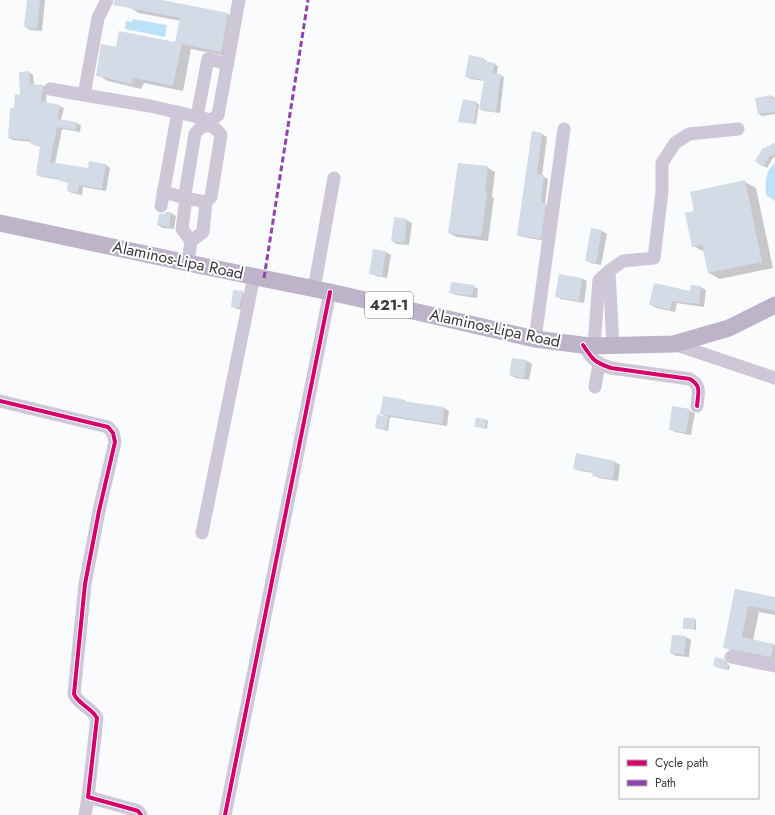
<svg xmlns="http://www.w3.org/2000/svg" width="775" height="815" font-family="Jost,sans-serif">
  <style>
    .water { fill: #bbe2f9 }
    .shadow { fill: #0003 }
    .building { fill: #d2dbe6 }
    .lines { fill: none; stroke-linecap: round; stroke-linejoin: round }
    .minor { stroke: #cdc7d8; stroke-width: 13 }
    .major { stroke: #bdb4ca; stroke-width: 17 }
    .quiet { stroke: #8e44ad; stroke-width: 3; stroke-dasharray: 6 3; stroke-linecap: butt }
    .cycleway-casing { stroke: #fff; stroke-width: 6 }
    .cycleway { stroke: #d6006c; stroke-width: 4 }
    .labels { text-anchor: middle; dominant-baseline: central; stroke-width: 4; stroke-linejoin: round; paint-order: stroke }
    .shield { fill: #fff; stroke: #747478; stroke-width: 1 }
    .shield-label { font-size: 15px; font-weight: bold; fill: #39393e }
    .street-label { font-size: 16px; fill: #39393e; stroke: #fff }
  </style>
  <rect width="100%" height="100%" fill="#fafbfd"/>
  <g class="water">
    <path d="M133,19L167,25L165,37L125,29L126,21L132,22Z"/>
    <path d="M775,163V201L766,195C766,182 764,172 775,163Z"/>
  </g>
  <g class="shadow">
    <path d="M28,0H45L42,31L30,30L25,27Z"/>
    <path d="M130,0H156L228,14L238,20L231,57L191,49L183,91L144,83L141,89L108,81L98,75L117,48L176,43L181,21L139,13L129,7Z"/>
    <path d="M484,59L487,61V63L494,64L498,66L497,74L504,77L500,113L484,111L480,109L485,81L470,79L466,76Z"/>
    <path d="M29,72L33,75L34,85L42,86L47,88L46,103L59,106L64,108L61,120L76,123L81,125L80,132L62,129L55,164L89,169L90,162L106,165L110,168L106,191L83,187L82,195L72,193L68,191L69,183L61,180L42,177L38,175L41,147L32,144V142L13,140L9,138L15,109Z"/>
    <path d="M772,96L775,98V114L762,116L759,114Z"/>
    <path d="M476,103L479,104L476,124L462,122Z"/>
    <path d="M532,133L542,134L547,137L542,176L548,179L545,204L550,207L545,241L523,237L518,235Z"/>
    <path d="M775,145V157L773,158L767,168L756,161Z"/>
    <path d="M487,167L495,172L492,197L494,198L488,241L457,237L449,233Z"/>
    <path d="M745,182L756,188L773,268L720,279L709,273L705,252L693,246L695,212Z"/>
    <path d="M171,213L176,216L174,229L163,228L158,225Z"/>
    <path d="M407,220L412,223L409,245L397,244L392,241Z"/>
    <path d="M592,229L602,231L607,234L601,265L591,263L586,260Z"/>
    <path d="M386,252L391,255L387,278L376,276L370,273Z"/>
    <path d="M581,278L587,281L584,303L561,299L556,296Z"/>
    <path d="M473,286L478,289L477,298L456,295L450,292Z"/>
    <path d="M700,287L706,290L704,307L677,303L675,312L656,308L651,305L691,292Z"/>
    <path d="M242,292L247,295L244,310L237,309L232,306Z"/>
    <path d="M527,361L532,364L529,380L516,378L510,375Z"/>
    <path d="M402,399L408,403L444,408L449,411L447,426L390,417L388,431L376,428L387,417L382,414Z"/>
    <path d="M690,411L695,413L691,435L675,432L670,429Z"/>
    <path d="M486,420L488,421L487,429L475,426Z"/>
    <path d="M615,462L620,465L618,481L599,478L593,475L594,473L580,471L574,468Z"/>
    <path d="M735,590L775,598V615L759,612L753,640L775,645V661L735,653L724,647Z"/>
    <path d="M694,619L696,620V630L684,628Z"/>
    <path d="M686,637L691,640L689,657L676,656L671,653Z"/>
    <path d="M723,659L730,666L729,670L716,667Z"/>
  </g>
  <g class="building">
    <path d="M27,0H40L37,29L24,27Z"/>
    <path d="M115,0H162L228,13L221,52L182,44L173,86L134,78L131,84L110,79V78L96,76L101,44L116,47L119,31L175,42L180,18L113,5Z"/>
    <path d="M469,55L484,58L483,61L495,63L493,73L501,74L496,112L479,109L484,80L465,77Z"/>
    <path d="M29,71L30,84L43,85L41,101L60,105L57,119L77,122L75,130L57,127L50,162L88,168L89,161L106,164L102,189L79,185L78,193L67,191L68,182L59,181L60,179L36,175L40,146L31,144V140L8,138L10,108H14L15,94L20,95L19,72Z"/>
    <path d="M772,95L773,99L775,98V112L758,114L755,98Z"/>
    <path d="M463,99L477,102L474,124L458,122Z"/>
    <path d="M532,131L542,133L537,174L544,175L541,203H546L541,239L517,235Z"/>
    <path d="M775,143V154L769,157L763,167L755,161L762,149Z"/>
    <path d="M458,163L488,166L485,192L487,193L481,237L448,233Z"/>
    <path d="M745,180L762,262L708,273L702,245L692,247L685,213L694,211L690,192Z"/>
    <path d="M167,212H171L169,227L157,225L159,214H163Z"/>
    <path d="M394,217L407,219L404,243L391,241Z"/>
    <path d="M591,228L602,230L596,263L585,261Z"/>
    <path d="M373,249L386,251L382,276L369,274Z"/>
    <path d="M559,274L582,278L579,301L555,297Z"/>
    <path d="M451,282L474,285L472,296L449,293Z"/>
    <path d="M654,283L690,291L691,285L701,286L699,304L672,301L670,310L649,305Z"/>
    <path d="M233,290L243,291L239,308L231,307Z"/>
    <path d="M512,358L527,360L524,378L509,375Z"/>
    <path d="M383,396L402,399V401L444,407L442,424L380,414Z"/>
    <path d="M672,406L690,409L686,433L669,430Z"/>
    <path d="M377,415L388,416L386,430L375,428Z"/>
    <path d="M476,418L486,419L485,428L474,427Z"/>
    <path d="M576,453L615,461L613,479L592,476L593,472L573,469Z"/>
    <path d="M735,589L775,597V611L748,606L742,637L774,644L771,657L723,648Z"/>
    <path d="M683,618H695L694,629H683Z"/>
    <path d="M672,635L686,636L684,655L670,653Z"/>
    <path d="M715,657L723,659L725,663L728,664L727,670L713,666Z"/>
  </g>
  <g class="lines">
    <g class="minor">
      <path d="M107,0L98,18L84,95L150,106L211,120L218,115L239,0"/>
      <path d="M50,89L84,95"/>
      <path d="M197,116L208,59L228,64"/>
      <path d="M206,126C213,125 217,130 221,135L211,197L206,202L186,198L185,194L195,134L201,127Z"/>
      <path d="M163,192L186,198L182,229L191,241"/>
      <path d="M161,206L178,112"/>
      <path d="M188,263L191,241L203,232L206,202"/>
      <path d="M314,289L334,178"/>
      <path d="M535,339L564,129"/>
      <path d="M674,344L775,378"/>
      <path d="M583,345C593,360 594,362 611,368L690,379C702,386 698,393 697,406"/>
      <path d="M594,346L599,280L609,271"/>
      <path d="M613,346L609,271L623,261L654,258L662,192V163L675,143L689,134L738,129"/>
      <path d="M595,387L599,364"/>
      <path d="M0,401L108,427L113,433L115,442L99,511L85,584L74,694C78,704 92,708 97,718L88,797L135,810L138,811L141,815"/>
      <path d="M202,533L254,276"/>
      <path d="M731,657L775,666"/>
      <path d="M85,815L88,797"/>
      <path d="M225,815L330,292"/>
    </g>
    <path class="major" d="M0,223L188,263L330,292L535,339L590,346L674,344L729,328L775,305"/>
    <path class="quiet" d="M264,278L308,0"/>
    <defs>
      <g id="cycleway">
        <path d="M583,345C593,360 594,362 611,368L690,379C702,386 698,393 697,406"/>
        <path d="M0,401L108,427L113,433L115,442L99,511L85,584L74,694C78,704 92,708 97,718L88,797L135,810L138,811L141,815"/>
        <path d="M225,815L330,292"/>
      </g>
    </defs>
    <use href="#cycleway" class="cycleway-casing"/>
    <use href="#cycleway" class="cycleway"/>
  </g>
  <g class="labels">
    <rect class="shield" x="365" y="292" width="48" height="26" rx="3"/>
    <g class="shield-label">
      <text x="389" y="305">421-1</text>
    </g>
    <g class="street-label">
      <text transform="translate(178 260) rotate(12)">Alaminos-Lipa Road</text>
      <text transform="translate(495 328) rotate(12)">Alaminos-Lipa Road</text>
    </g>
  </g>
  <rect x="619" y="747" width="140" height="52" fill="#ffffff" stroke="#b0b0b2"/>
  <rect x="627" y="760" width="20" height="6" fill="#d6006c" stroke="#b0b0b2"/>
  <text x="655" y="767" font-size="12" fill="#39393e">Cycle path</text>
  <rect x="627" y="780" width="20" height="6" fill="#8e44ad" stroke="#b0b0b2"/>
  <text x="655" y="787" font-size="12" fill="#39393e">Path</text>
</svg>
